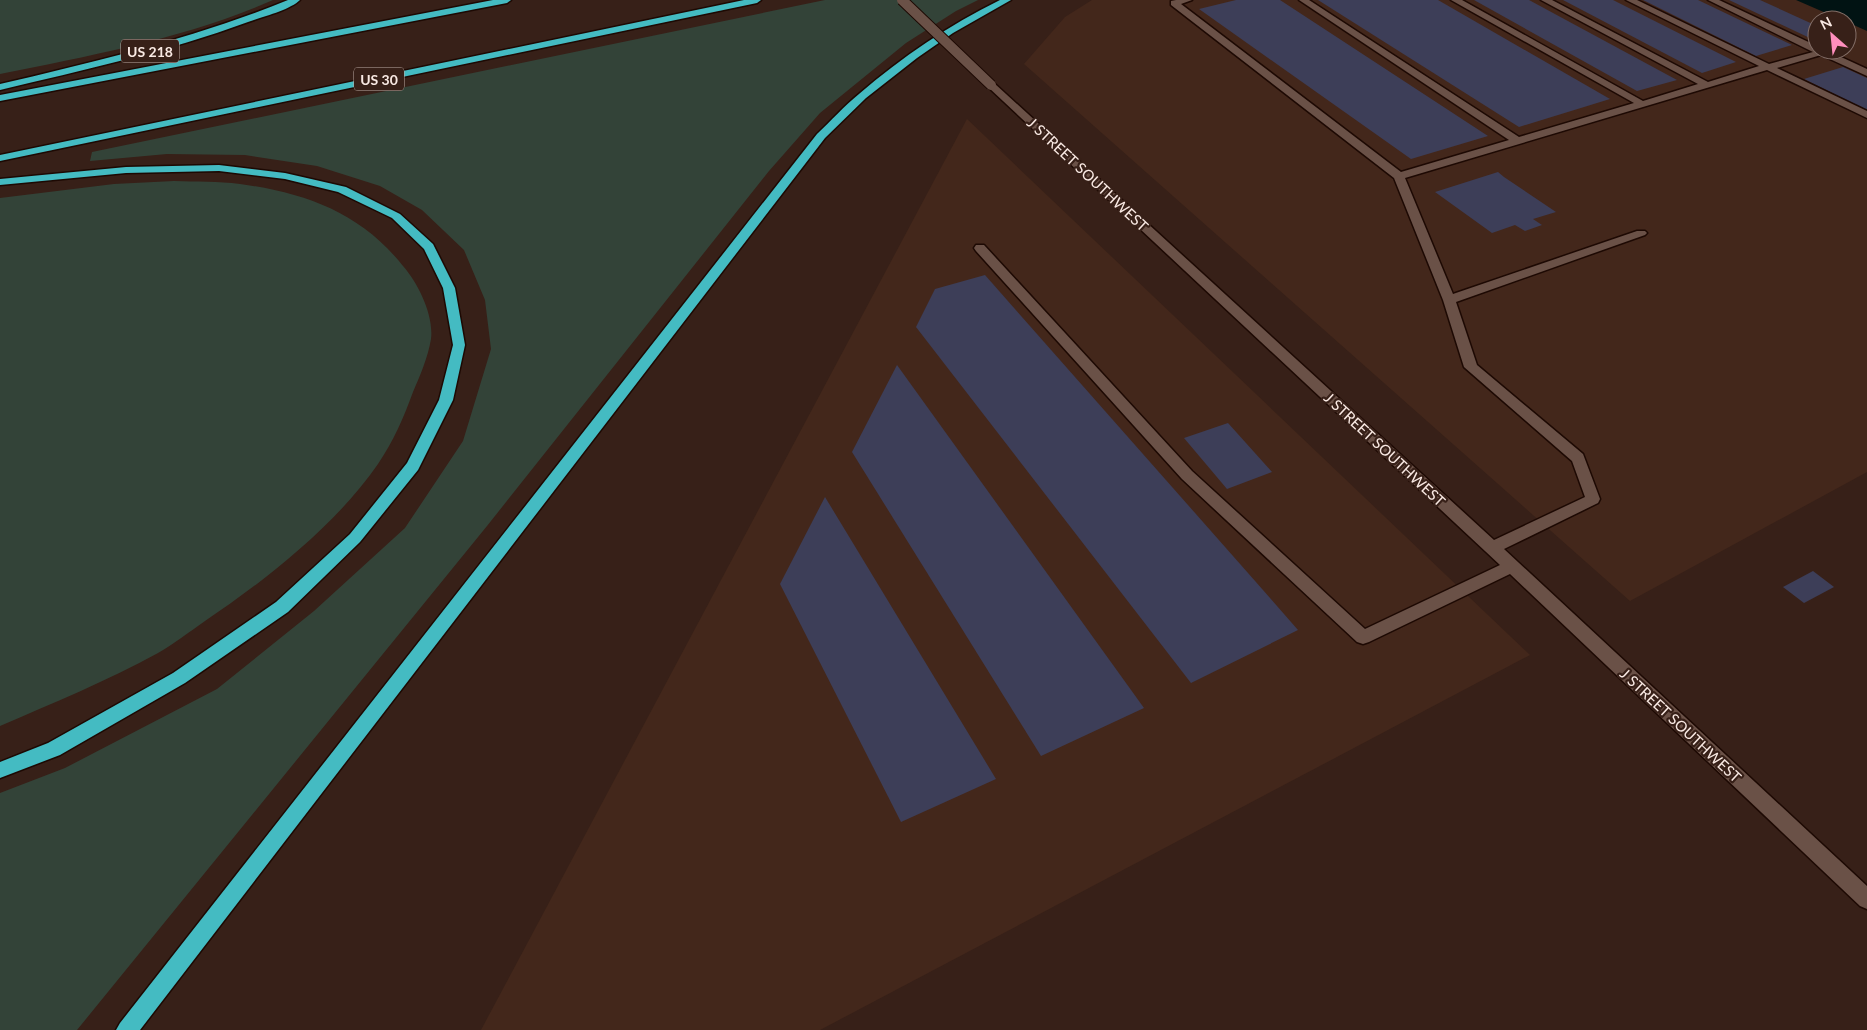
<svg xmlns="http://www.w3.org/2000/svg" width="1867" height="1030" font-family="Lato,sans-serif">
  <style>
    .built { fill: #43271b; fill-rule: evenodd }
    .green { fill: #334338 }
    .water { fill: #011313 }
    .building { fill: #3d3e58 }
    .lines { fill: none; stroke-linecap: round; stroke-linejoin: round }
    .minor-casing { stroke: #1d0903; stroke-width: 3 }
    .highway-casing { stroke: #1d0903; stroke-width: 3 }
    .minor { fill: #6a5147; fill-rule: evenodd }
    .highway { fill: #44bbc2; fill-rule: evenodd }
    .minor-bridge-casing { stroke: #1d0903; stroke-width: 12; stroke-linecap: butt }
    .minor-bridge { stroke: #6a5147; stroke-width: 10 }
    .labels { text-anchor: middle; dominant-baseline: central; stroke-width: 4.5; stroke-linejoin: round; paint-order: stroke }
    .shield { fill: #372018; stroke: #bfada6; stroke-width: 1 }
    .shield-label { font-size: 14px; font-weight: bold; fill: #f9e9e3 }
    .street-label { font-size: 15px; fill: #f9e9e3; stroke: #372018 }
  </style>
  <rect width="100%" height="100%" fill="#372018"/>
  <g class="built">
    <path d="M1092,0H1867V472L1630,601L1024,64L1065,17ZM1817,20H1847V50H1817Z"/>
    <path d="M967,119L1530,655L820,1030H481Z"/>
  </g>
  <g class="green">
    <path d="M0,0H273C186,38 93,55 0,74Z"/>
    <path d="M825,0H978L956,11L906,43L820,113L769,171L487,526L77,1030H0V793L65,768L217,689L314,611L405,528L463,441L491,349L485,300L464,250L422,210L380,186L317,166L245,155L167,154L90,161L92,152Z"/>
    <path d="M174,181C196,182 218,181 240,184C306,193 361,213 403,266C418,283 434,315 431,339C428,357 420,376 413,392C404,417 393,442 378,464C336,525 266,580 205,621C189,632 174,644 158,653C107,681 53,703 0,726V198L114,184Z"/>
  </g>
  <path class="water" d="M1796,0H1867V31L1847,22V20H1842Z"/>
  <g class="building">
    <path d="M1236,0H1280L1488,136L1411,159L1199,9Z"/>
    <path d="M1318,0H1438L1610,99L1519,127Z"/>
    <path d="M1474,0H1529L1677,80L1637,91Z"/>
    <path d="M1563,0H1613L1736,62L1702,73Z"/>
    <path d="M1643,0H1698L1792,45L1756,56Z"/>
    <path d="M1729,0H1760L1817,26V37L1812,39Z"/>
    <path d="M1843,67L1867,78V110L1804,79Z"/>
    <path d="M1498,172L1504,177L1556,212L1533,219L1542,225L1525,231L1515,225L1492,233L1435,192Z"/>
    <path d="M985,275L1248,573L1298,630L1191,683L916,327L935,289Z"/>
    <path d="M897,365L1144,708L1041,756L852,452Z"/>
    <path d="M1228,423L1272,472L1227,489L1184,438Z"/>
    <path d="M825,497L996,779L901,822L780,584Z"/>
    <path d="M1813,571L1834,587L1804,603L1783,587Z"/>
  </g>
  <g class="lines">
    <defs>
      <path id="minor" d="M1176,0H1192L1181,4L1401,172L1509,140L1299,0H1309L1519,137L1634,103L1451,0H1462L1643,101L1698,84L1541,0H1552L1708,82L1759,66L1626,0H1637L1769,64L1813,52L1708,0H1719L1817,46V50H1826L1867,69V76L1821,55L1777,68L1867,111V118L1767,70L1405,178L1453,294L1637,231H1645L1647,233L1645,235L1456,302L1477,365L1583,454L1600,499L1598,503L1504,549L1867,886V909L1860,906L1510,574L1369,642L1363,644L1357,642L1182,479L976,251L974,248L976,245H984L1192,471L1365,629L1500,565L988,87V83H994L1494,540L1585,497L1572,461L1464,367L1443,300L1394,178L1171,5V1Z"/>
      <g id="highway">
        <path d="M288,0H300C290,10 262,17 248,22C167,52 83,70 0,90V84C98,61 195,38 288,0Z"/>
        <path d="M493,0H511L507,3L0,101V95Z"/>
        <path d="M744,0H761L757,3L0,161V155Z"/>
        <path d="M1000,0H1011L953,33L917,58L866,98L825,138L140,1030H116L120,1023L817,134C831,121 844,106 859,94C902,57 949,25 1000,0Z"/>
        <path d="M219,165L285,173L346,187L400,214L433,244L455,288L465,345L453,400L418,470L360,542L288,612L185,683L60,755L0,778V762L48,743L173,673L276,602L350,534L407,463L439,400L453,345L443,288L424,249L392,218L338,192L285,179L219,171L126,173L0,185V179L126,167Z"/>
      </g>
    </defs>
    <use href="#minor" class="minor-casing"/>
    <use href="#highway" class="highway-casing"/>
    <use href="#minor" class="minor"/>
    <use href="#highway" class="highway"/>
    <defs>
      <path id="minor-bridge" d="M902,0L991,85"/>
    </defs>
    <use href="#minor-bridge" class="minor-bridge-casing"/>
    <use href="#minor-bridge" class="minor-bridge"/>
  </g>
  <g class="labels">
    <g class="shield">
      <rect x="121" y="39.5" width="58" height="23" rx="4"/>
      <rect x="354" y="67.5" width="50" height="23" rx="4"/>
    </g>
    <g class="shield-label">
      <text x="150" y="51">US 218</text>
      <text x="379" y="79">US 30</text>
    </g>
    <g class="street-label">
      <text transform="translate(1088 174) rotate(43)">J STREET SOUTHWEST</text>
      <text transform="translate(1385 449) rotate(43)">J STREET SOUTHWEST</text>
      <text transform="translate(1681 725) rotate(43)">J STREET SOUTHWEST</text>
    </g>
  </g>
  <g transform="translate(1832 35) rotate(333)"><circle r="24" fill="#372018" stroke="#857069"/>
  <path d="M0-4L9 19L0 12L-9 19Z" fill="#fe8ebd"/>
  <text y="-8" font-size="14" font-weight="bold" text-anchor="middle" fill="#f9e9e3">N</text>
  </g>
</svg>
